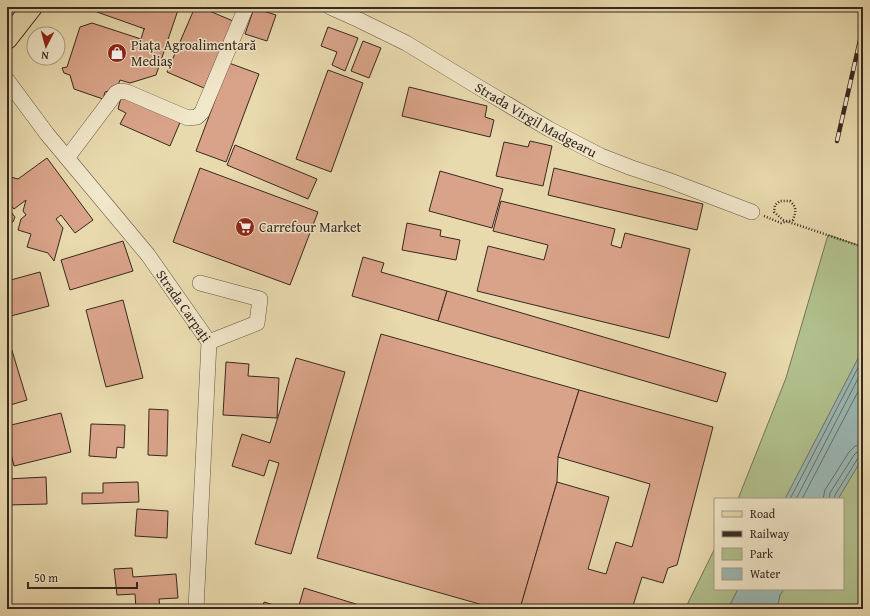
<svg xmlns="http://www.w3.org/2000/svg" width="870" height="616" font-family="'Gentium Book Plus',serif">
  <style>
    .green { fill: #b1c18e; stroke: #747557 }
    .water { fill: #9ab8b4; stroke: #727f79 }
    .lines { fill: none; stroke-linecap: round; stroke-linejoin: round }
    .shore { stroke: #68706a; stroke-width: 1 }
    .building { fill: #d9a389; stroke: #372920 }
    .minor-casing { stroke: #645544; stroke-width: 16 }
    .major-casing { stroke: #372920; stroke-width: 22 }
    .path { stroke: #372920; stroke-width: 2.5; stroke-dasharray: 1 2; stroke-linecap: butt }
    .minor { stroke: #f1e7ca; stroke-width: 15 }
    .major { stroke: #e9daae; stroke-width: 20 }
    .rail-casing { stroke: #372920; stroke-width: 4.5 }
    .rail { stroke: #f1e7ca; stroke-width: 3; stroke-dasharray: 9; stroke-linecap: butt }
    .path-bridge { stroke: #372920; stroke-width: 2.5; stroke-dasharray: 1 2; stroke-linecap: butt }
    .labels { text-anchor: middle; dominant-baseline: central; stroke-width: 3; stroke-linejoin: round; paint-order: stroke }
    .poi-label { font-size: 14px; fill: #372920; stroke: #f1e7ca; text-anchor: start }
    .street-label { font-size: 14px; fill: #372920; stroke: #f1e7ca }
  </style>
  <rect width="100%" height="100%" fill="#e9daae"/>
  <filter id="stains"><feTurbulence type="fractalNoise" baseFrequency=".005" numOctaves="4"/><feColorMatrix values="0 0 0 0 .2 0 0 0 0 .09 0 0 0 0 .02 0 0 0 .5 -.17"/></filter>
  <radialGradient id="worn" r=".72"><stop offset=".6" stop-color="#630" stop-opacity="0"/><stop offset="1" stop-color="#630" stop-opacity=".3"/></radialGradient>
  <g class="green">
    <path d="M828,235L863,247V349L785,499H738L786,378Z"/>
    <path d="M863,457V609H777L780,595L784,589H843V499H838Z"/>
    <path d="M715,548V589H738L728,609H685Z"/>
  </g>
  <g class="water">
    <path d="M863,349V457L838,499H785Z"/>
    <path d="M738,589H784L780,595L777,609H728Z"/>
  </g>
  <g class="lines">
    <g class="shore">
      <path d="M790,499L863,358"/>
      <path d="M796,499L863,369"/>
      <path d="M802,499L863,382"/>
      <path d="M823,499L825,490L849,452L855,446L863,445"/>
      <path d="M829,499L830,493L854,455L857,452L863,451"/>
      <path d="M834,499L835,495L858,458L860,456H863"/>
    </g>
  </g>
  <g class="building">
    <path d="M98,7H179L156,75L130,83L120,80L117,88L105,92L103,99L74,89L70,75L64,73L62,68L67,67L80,27L92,23L141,39L144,29H145L97,12Z"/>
    <path d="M195,7H200L233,21L204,88L167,72Z"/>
    <path d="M254,8L276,15L267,41L245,34Z"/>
    <path d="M328,27L358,38L345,71L332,65L337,52L321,46Z"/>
    <path d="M363,41L381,48L369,78L351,71Z"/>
    <path d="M229,63L259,74L226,162L196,151Z"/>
    <path d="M328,70L363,83L331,172L296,159Z"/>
    <path d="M409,87L487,106L485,117L494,120L490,137L402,116Z"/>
    <path d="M122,94L181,120L170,146L120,124L126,113L118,109Z"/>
    <path d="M530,141L552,146L543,186L496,176L504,142L528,147Z"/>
    <path d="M235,145L317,179L308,199L227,165Z"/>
    <path d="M47,158L93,220L75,233L61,215L56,219L63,228L54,261L48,253L27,247L31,234L18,230L21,219L26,215L23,211L26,200L14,209L9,203L8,208L15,217L13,222L8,221L7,222V176L18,179Z"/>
    <path d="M200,168L318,212L290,285L173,242Z"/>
    <path d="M554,168L703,204L697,230L548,195Z"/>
    <path d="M440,171L503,189L492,228L429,211Z"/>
    <path d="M501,201L615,229L611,245L621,248L625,233L690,249L669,338L477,291L488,246L544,260L548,245L493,231Z"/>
    <path d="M407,223L441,230L440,236L460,240L456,260L402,250Z"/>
    <path d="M123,241L133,271L70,290L61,260Z"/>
    <path d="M363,257L384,263L381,272L447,291L438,321L352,296Z"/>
    <path d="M40,272L49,306L7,317V281Z"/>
    <path d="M447,291L726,373L717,402L438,321Z"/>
    <path d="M123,300L143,378L106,387L86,310Z"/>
    <path d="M7,334L27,400L7,406Z"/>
    <path d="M381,334L579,390L558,457L557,482L520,609H497L317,558Z"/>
    <path d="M296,358L345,372L291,554L255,544L279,463L269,460L264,476L232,466L242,434L270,443Z"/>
    <path d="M226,362L249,364L248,376L279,378L277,418L223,415Z"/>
    <path d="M579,390L713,427L677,565L668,568L663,583L642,577L632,609H534L521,605L557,482L609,497L588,569L606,574L616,542L632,547L650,484L558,457Z"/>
    <path d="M149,409L168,410L167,456L148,455Z"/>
    <path d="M61,413L71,452L14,466L7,436V426Z"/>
    <path d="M91,424L125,425L124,448L117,447L116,458L89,456Z"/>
    <path d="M46,477L47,504L7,505V479Z"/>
    <path d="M138,482L139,502L82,504V493H103V483Z"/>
    <path d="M137,509L168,511L167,538L135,536Z"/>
    <path d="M132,568L133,577L176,574L178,598L159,599L160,609H136L135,594L117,595L114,569Z"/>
    <path d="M304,588L372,609H298Z"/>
    <path d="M264,602L287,609H262Z"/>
  </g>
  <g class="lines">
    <defs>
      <g id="minor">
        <path id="s1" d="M330,7L359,20L406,43L480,88L549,129L601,156L632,168L668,180L752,212"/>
        <path id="s2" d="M7,80L47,134L148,255L209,342L196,609"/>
        <path d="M67,158L116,93L120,91L127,92L188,118L197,117L202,112L246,7"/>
        <path d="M200,283L260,299L257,323L209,342"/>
      </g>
      <path id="major" d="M7,39L32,7"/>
    </defs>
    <use href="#minor" class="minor-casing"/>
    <use href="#major" class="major-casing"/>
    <path class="path" d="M764,216L781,223L793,220C796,211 797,208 790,201H780L775,205L774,212L783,220"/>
    <use href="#minor" class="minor"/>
    <use href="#major" class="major"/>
    <defs>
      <path id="rail" d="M837,141L863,27"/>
    </defs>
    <use href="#rail" class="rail-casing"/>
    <use href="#rail" class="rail"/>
    <path class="path-bridge" d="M783,220L863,247"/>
  </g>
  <defs>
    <symbol id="shop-disc" viewBox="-11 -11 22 22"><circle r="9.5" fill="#8f2418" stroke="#f1e7ca"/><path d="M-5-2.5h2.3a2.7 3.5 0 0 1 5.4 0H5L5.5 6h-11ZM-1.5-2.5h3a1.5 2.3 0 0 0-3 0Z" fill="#fff"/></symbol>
    <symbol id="supermarket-disc" viewBox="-11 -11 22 22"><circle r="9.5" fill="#8f2418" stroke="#f1e7ca"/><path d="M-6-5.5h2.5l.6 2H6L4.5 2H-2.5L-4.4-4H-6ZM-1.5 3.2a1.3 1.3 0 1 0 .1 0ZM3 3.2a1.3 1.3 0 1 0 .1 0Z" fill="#fff"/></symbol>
  </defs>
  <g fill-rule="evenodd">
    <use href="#shop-disc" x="106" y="42" width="22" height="22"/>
    <use href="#supermarket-disc" x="234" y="216" width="22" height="22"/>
  </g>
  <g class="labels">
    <g class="poi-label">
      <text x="131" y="45">Piaţa Agroalimentară<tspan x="131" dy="16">Mediaş</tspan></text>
      <text x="259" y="227">Carrefour Market</text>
    </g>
    <g class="street-label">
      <text stroke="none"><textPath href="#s1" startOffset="235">Strada Virgil Madgearu</textPath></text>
      <text stroke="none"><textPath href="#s2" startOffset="287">Strada Carpați</textPath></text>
    </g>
  </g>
  <rect width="870" height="616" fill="none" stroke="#e9daae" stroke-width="24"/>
  <rect x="8" y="8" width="854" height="600" fill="none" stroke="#372920" stroke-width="2"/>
  <rect x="12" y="12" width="846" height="592" fill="none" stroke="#372920"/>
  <rect x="714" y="498" width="130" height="92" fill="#f1e7ca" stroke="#a79b86"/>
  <rect x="722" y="511" width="20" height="6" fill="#e9daae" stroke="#a79b86"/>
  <text x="750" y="518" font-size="12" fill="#372920">Road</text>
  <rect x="722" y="531" width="20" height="6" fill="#372920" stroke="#a79b86"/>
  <text x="750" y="538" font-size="12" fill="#372920">Railway</text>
  <rect x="722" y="548" width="20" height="12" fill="#b1c18e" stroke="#a79b86"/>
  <text x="750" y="558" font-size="12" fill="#372920">Park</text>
  <rect x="722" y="568" width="20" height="12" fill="#9ab8b4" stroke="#a79b86"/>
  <text x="750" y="578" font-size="12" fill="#372920">Water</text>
  <g transform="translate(46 46) rotate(186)"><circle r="19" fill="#f1e7ca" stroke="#a79b86"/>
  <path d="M0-3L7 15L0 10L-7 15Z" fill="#8f2418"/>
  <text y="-6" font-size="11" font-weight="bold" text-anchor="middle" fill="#372920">N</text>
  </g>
  <path d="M28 582v6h109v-6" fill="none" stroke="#372920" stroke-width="2"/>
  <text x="34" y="582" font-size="12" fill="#372920" stroke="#f1e7ca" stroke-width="3" paint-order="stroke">50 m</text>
  <rect width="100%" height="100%" filter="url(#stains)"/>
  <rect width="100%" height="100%" fill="url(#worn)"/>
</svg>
